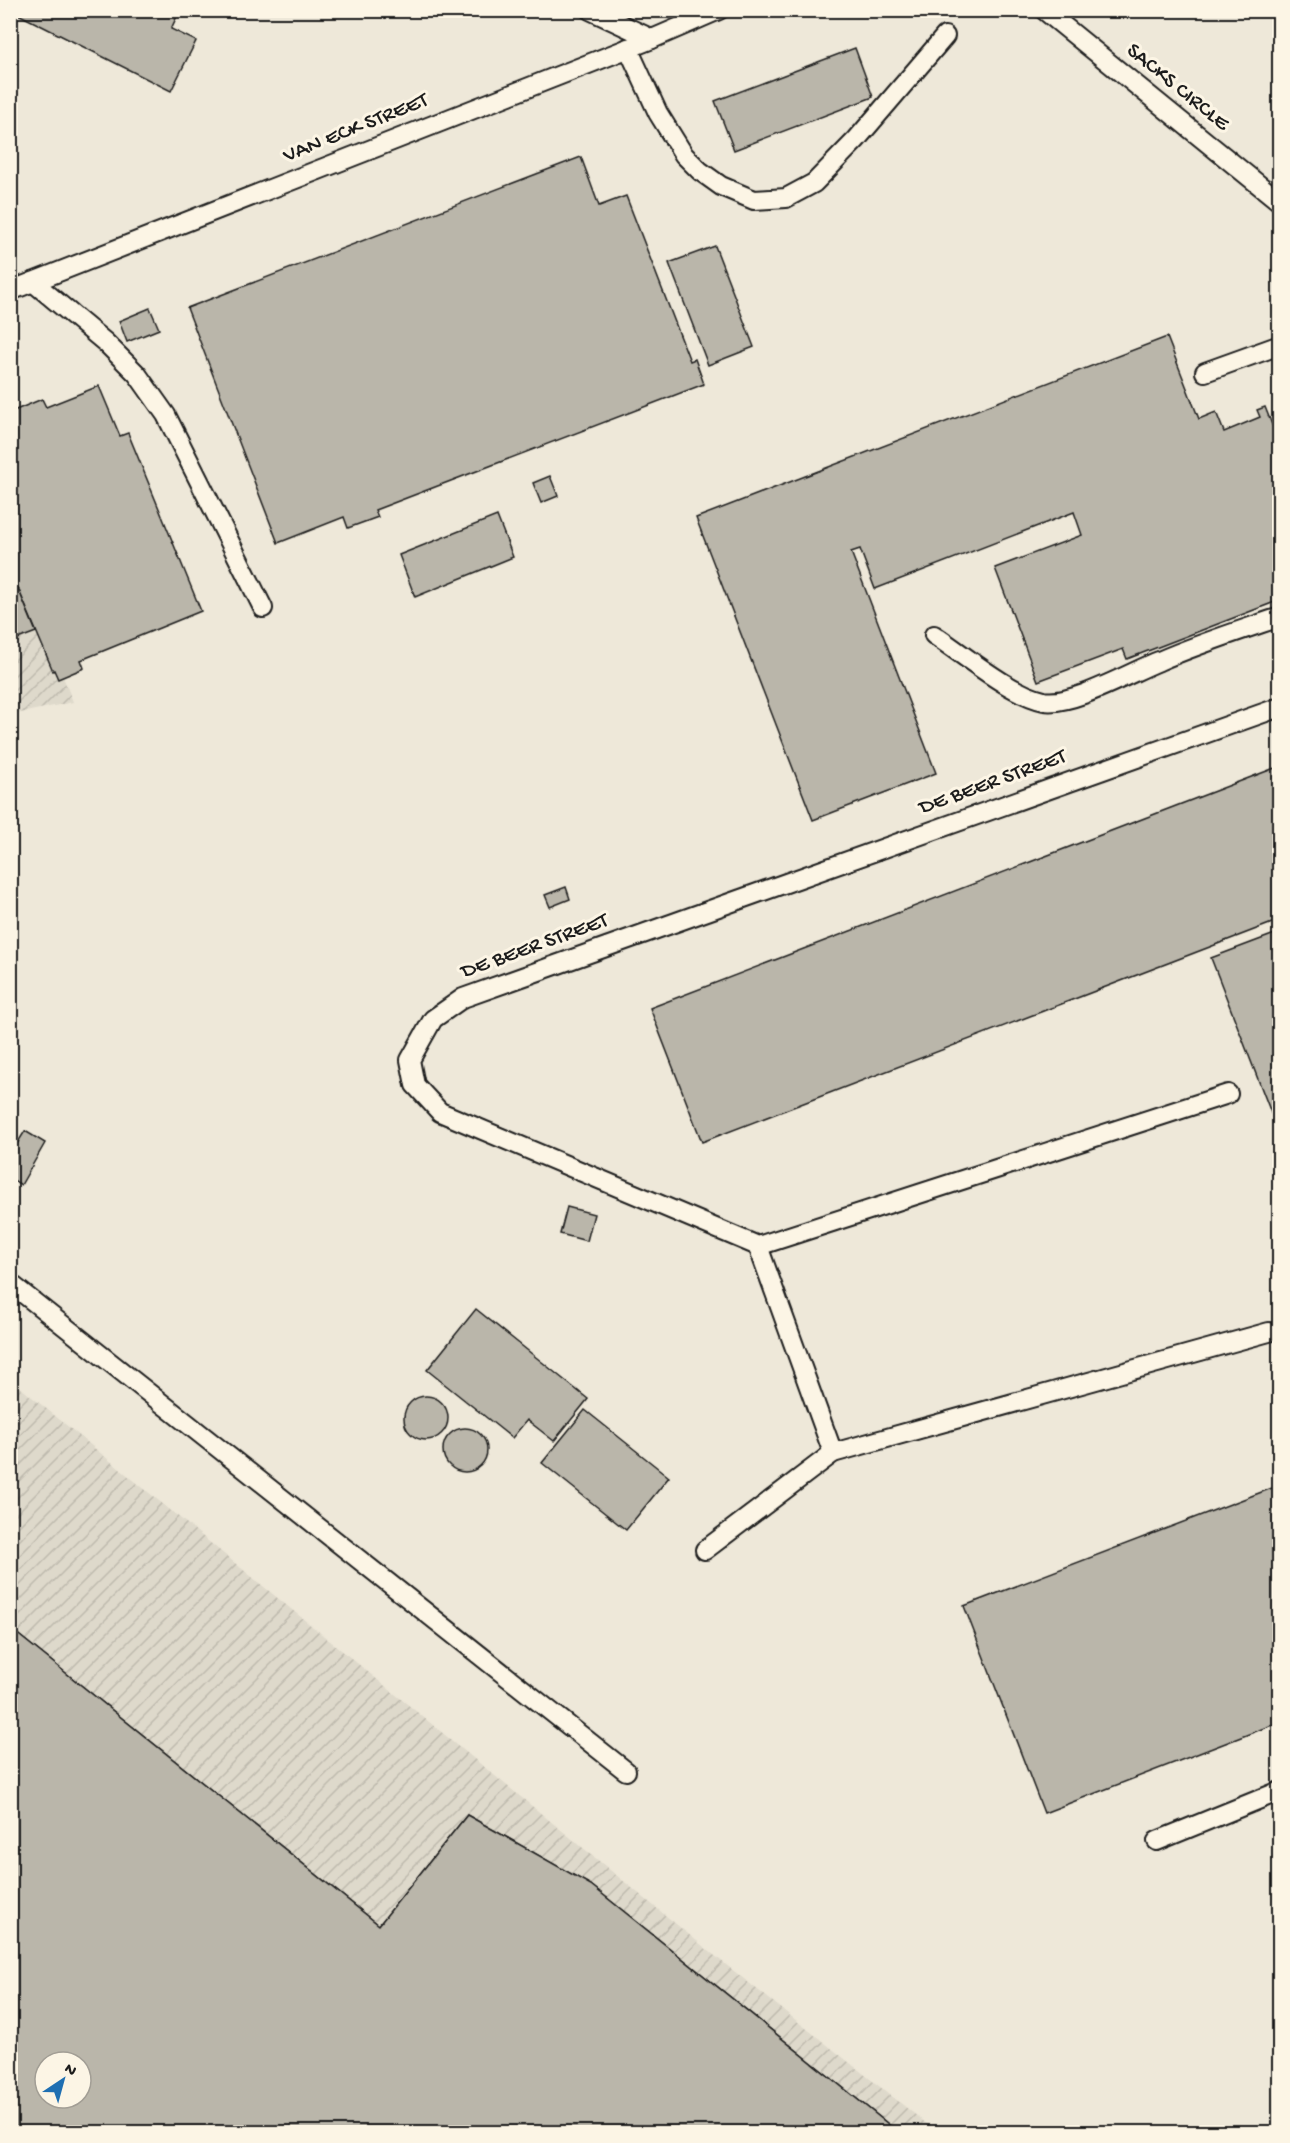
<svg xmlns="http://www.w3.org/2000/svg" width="1290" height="2143" font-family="'Gochi Hand',sans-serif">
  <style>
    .industrial { fill: url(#industrial-furrows); fill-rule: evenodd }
    .building { fill: #bab6aa; stroke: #1c1c1c; stroke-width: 1.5; fill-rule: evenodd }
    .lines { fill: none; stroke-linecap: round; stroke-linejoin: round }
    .lane-casing { stroke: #1c1c1c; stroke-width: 22 }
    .lane { stroke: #fcf5e5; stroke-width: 18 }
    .labels { text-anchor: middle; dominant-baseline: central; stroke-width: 6; stroke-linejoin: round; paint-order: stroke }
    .street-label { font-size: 22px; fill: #1c1c1c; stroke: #fcf5e5 }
  </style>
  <defs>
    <pattern id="industrial-furrows" width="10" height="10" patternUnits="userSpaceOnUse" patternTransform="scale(1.5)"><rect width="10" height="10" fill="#ded9cb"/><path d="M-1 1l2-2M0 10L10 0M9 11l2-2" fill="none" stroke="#bebaae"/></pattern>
  </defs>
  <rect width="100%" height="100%" fill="#eee8d9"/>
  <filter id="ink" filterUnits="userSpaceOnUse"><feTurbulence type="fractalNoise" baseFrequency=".0167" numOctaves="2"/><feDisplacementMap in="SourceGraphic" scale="12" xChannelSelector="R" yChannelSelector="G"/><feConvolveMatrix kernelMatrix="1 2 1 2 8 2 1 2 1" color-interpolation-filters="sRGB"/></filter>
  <g filter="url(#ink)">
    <g class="industrial">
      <path d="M10,545L73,702L11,715H10Z"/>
      <path d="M10,1379L715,1956L937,2132H11ZM45,2062H81V2098H45Z"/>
    </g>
    <g class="building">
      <path d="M10,10H180L171,29L196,41L171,91Z"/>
      <path d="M855,48L873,97L734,150L715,101Z"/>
      <path d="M581,157L599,206L626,196L690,361L695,359L704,384L375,510L378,517L348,528L344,517L278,543L187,308Z"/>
      <path d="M715,246L754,347L708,365L669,263Z"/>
      <path d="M150,308L159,329L127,342L119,321Z"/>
      <path d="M1167,337L1199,419L1216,412L1224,432L1260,417L1257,410L1265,407L1280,445V600L1127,659L1123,649L1038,681L995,568L1082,535L1074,512L875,589L860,549L851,552L936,773L813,820L696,518Z"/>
      <path d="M99,386L120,436L128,433L201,611L81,660L84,668L58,679L54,670L53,671L10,569V422L14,420L11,412L42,399L46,407Z"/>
      <path d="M550,476L558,496L541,503L533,483Z"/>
      <path d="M497,516L513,557L415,597L399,555Z"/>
      <path d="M10,569L36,632L10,642Z"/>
      <path d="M1280,766V920L702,1142L650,1008Z"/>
      <path d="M566,887L570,899L550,907L545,895Z"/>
      <path d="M1280,932V1136L1211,958Z"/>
      <path d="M25,1131L45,1143L21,1185L10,1178L13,1171L10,1170V1155Z"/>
      <path d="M567,1207L594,1214L587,1241L560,1234Z"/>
      <path d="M476,1309L588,1399L554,1441L527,1420L512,1438L427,1370Z"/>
      <circle cx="426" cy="1418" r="22"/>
      <path d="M585,1410L669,1477L626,1530L542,1463Z"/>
      <circle cx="465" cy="1450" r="22"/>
      <path d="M1280,1485V1722L1044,1813L964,1606Z"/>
      <path d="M15,1632L379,1925L467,1815L591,1885L898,2132H10V1638ZM45,2062H81V2098H45Z"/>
      <path d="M15,1632L379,1925L467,1815L591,1885L898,2132H10V1638ZM45,2062H81V2098H45Z"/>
    </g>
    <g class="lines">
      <defs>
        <g id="lane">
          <path d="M590,10L652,39"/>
          <path d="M1044,10L1280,202"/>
          <path d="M628,48L658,113L684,155L700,171L721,186L754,200L786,198L814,183L856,140L945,36"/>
          <path d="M33,282L106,343L137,374L166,415L263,608"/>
          <path d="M10,291L652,39L719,10"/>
          <path d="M1205,372L1280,345"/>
          <path d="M934,635C963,654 1010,694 1044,701C1072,706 1131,672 1159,661C1198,644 1239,631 1280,617"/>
          <path d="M1228,1094L758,1246L440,1112L415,1085L410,1060L433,1019L463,998L1280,707"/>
          <path d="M758,1246L833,1453L1269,1332"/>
          <path d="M10,1283L626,1771"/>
          <path d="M705,1550L833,1453"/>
          <path d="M1157,1841L1280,1791"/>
        </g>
      </defs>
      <use href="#lane" class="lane-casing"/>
      <use href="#lane" class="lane"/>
    </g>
  </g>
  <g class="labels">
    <g class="street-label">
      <text transform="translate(1177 88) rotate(39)">SACKS CIRCLE</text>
      <text transform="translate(356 129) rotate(-22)">VAN ECK STREET</text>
      <text transform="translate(993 783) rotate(-20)">DE BEER STREET</text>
      <text transform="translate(535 947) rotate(-20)">DE BEER STREET</text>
    </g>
  </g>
  <rect width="1290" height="2143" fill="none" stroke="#fcf5e5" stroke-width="36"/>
  <rect x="18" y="18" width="1254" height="2107" fill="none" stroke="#1c1c1c" stroke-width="2" filter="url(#ink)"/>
  <g transform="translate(63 2080) rotate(36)"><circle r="28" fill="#fcf5e5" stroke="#a29e95" stroke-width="1.5"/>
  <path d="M0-4.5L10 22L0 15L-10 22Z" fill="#1f6fb2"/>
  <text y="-9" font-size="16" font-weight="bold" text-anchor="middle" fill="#1c1c1c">N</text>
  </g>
</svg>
